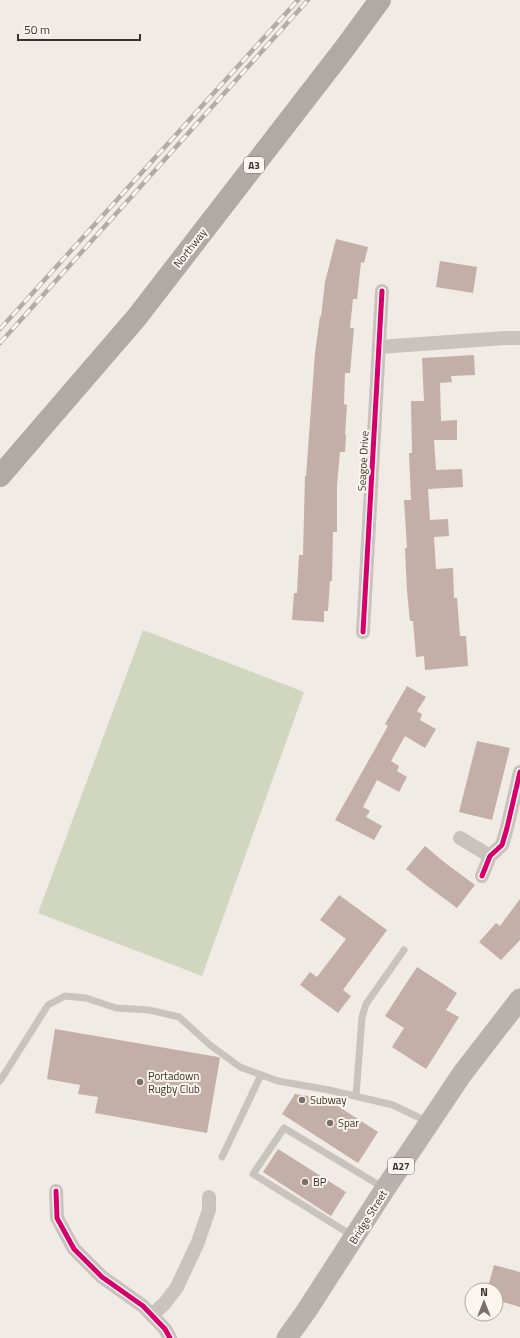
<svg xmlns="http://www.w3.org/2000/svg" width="520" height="1338" font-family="'Titillium Web',sans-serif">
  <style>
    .green { fill: #d1d6bf }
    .building { fill: #c3afa7 }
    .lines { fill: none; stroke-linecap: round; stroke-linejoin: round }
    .lane { stroke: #c9c3be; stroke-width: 7 }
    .street { stroke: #c9c3be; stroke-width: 14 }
    .primary { stroke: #b8b1ad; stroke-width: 21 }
    .highway { stroke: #afaaa4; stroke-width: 22 }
    .rail-casing { stroke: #b1aca8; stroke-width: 4.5 }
    .rail { stroke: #fbf5ee; stroke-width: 3; stroke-dasharray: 9; stroke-linecap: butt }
    .cycleway-casing { stroke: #fbf5ee; stroke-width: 8 }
    .cycleway { stroke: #d6006c; stroke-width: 5 }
    .poi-dot { fill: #7a716c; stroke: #fbf5ee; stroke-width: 1.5 }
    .labels { text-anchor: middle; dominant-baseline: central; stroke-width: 4; stroke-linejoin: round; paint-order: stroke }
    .shield { fill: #fbf5ee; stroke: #756b66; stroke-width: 1 }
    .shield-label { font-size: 10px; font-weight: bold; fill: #3b302b }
    .street-label { font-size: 11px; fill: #3b302b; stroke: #fbf5ee }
    .poi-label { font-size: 11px; fill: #3b302b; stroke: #fbf5ee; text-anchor: start }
  </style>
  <rect width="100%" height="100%" fill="#f0ebe5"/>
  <path class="green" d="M143,630L304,692L202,976L38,913Z"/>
  <g class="building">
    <path d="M336,239L368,247L364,263L361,262L357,299H353L350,328H354L350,373H345L344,404L347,405L345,435H346L345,452H340L337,485V532H333L332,581H330L328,611H324V622L292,620L294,593H297L299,555H303L305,476H306L313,381L315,353L320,316L321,317L325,282Z"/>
    <path d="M440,261L477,267L473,293L436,287Z"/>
    <path d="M474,355L475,375L451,376L452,382L440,383L441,421L457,420V440H434L436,470L462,469L463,487L428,489L430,520L448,519L449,536L434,537L436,569L453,568L454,598H457L460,636H466L468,666L425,670L424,656L416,657L413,621H410L407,591L405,548H407L404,500H411L409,453H412L411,401H424L422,358Z"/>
    <path d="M407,686L426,697L417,711L422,714L420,720L436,729L425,748L405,736L391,761L399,766L397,771L407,777L399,792L377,780L363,807L370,811L366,817L382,826L374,840L335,820L388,726L385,724Z"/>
    <path d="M477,741L510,748L492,820L459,812Z"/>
    <path d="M425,846L444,862L475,885L457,908L426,885L406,869Z"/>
    <path d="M339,895L387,930L343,990L351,996L338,1013L300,985L310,972L317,977L346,939L320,920Z"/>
    <path d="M520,899V940L501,960L479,942L496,923L500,926Z"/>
    <path d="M417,967L457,993L446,1010L459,1017L426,1069L392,1047L404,1028L385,1016Z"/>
    <path d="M55,1029L218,1057L220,1058L207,1133L95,1113L98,1097L78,1094L80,1085L47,1079Z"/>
    <path d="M295,1094L327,1099L378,1132L358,1163L282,1114Z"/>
    <path d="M278,1149L346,1192L331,1216L263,1172Z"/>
    <path d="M494,1265L520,1272V1307L496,1300V1290H487Z"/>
  </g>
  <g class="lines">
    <g class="lane">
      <path d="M0,1081L48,1005L65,996L86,998L116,1008L149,1010L179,1017L210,1045L240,1067L278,1081L329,1090L393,1105L428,1122"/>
      <path d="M356,1096L362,1017L366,1004L404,950"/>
      <path d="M222,1157L261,1075"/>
      <path d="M353,1236L253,1174L284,1128L384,1188"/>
    </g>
    <g class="street">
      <path d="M379,347L505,338H520"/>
      <path d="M363,632L382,291"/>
      <path d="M460,838L490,856"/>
      <path d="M482,876L490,856L502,845L507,828L520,772"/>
      <path d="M56,1191L57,1218L74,1249L102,1277L143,1306L165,1329L170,1338"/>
      <path d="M152,1315L165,1303L177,1287L198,1242L209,1210V1197"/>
    </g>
    <path class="primary" d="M287,1338L307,1310L385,1189L462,1074L520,999"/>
    <path class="highway" d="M0,476L137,317L344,49L380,0"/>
    <defs>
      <g id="rail">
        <path d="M0,329L298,0"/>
        <path d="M0,343L308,0"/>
      </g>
    </defs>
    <use href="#rail" class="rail-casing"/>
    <use href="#rail" class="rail"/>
    <defs>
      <g id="cycleway">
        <path d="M363,632L382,291"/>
        <path d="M482,876L490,856L502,845L507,828L520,772"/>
        <path d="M56,1191L57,1218L74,1249L102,1277L143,1306L165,1329L170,1338"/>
      </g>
    </defs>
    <use href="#cycleway" class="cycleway-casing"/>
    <use href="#cycleway" class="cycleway"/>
  </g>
  <g class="poi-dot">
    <circle cx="140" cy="1082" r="4"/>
    <circle cx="302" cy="1100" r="4"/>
    <circle cx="330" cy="1123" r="4"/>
    <circle cx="305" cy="1182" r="4"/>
  </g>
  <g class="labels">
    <g class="shield">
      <rect x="244" y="157" width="20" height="16" rx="3"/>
      <rect x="388" y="1158" width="26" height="16" rx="3"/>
    </g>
    <g class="shield-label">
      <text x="254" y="165">A3</text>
      <text x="401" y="1166">A27</text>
    </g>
    <g class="street-label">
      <text transform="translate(190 248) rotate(-52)">Northway</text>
      <text transform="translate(363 461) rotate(-87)">Seagoe Drive</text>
      <text transform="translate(368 1217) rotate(-58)">Bridge Street</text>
    </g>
    <g class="poi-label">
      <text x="148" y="1076">Portadown<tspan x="148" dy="13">Rugby Club</tspan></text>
      <text x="310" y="1100">Subway</text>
      <text x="338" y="1123">Spar</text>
      <text x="313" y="1182">BP</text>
    </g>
  </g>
  <g transform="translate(484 1302)"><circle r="19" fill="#fbf5ee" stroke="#aea6a0"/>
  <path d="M0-3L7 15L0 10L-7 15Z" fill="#7a716c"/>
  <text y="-6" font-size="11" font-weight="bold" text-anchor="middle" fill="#3b302b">N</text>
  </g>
  <path d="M18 34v6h122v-6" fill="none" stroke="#3b302b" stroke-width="2"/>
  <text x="24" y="34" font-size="12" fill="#3b302b" stroke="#fbf5ee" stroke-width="3" paint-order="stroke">50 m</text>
</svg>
